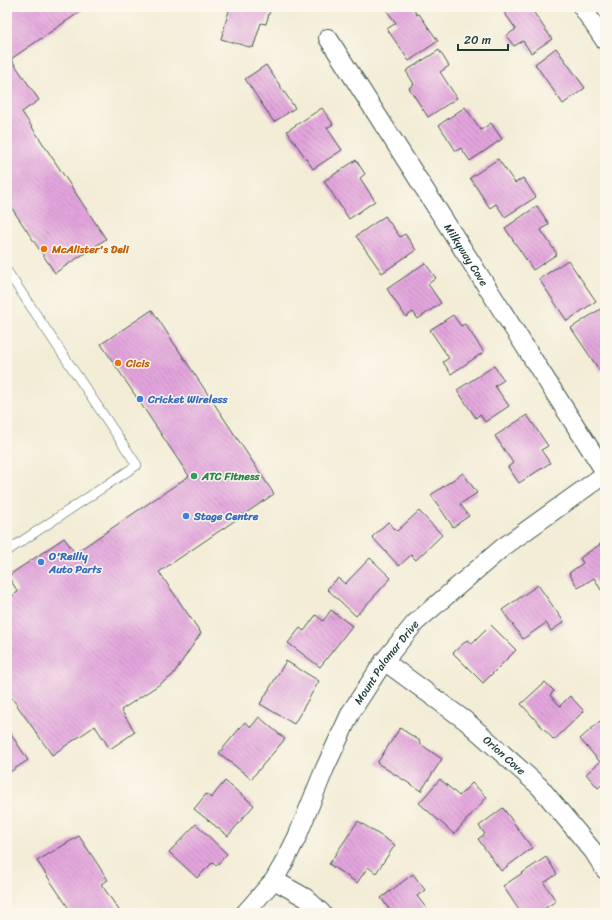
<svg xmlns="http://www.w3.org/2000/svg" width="612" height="920" font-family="Sriracha,sans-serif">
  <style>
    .building { fill: url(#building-back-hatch) }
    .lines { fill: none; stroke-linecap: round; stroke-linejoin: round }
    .lane-casing { stroke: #3f574c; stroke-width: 10 }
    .street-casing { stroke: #3f574c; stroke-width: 20 }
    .lane { stroke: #fff; stroke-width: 9 }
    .street { stroke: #fff; stroke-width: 18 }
    .food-dot { fill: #e8710a; stroke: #fbf7ec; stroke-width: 1.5 }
    .shop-dot { fill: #3f7fe0; stroke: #fbf7ec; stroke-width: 1.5 }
    .leisure-dot { fill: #2e9e5b; stroke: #fbf7ec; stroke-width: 1.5 }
    .labels { text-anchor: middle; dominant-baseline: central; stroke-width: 3; stroke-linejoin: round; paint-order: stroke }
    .food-label { font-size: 11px; font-weight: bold; fill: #c56008; stroke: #fbf7ec; text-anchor: start }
    .street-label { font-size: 11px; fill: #1f3d34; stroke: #fbf7ec }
    .shop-label { font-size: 11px; font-weight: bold; fill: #366cbe; stroke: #fbf7ec; text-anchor: start }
    .leisure-label { font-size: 11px; font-weight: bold; fill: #27864d; stroke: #fbf7ec; text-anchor: start }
  </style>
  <defs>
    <pattern id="building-back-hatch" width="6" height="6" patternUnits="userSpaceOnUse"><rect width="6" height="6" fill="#e3a4dd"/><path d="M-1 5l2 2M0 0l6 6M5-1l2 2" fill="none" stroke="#b787b4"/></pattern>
  </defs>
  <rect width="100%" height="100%" fill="#fbf7ec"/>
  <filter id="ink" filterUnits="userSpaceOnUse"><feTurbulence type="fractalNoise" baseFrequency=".025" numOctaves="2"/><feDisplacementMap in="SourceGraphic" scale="8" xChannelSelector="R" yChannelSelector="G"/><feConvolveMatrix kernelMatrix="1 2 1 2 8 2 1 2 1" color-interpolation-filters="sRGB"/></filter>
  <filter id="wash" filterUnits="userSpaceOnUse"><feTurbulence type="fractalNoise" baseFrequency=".012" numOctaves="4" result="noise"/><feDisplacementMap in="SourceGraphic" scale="16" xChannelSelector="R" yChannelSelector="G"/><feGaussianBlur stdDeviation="0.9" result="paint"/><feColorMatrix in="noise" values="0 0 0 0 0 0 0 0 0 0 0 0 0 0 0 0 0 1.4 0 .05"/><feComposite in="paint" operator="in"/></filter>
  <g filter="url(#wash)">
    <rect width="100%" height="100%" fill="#f3edd7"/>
    <g id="blocks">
      <g class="building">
        <path d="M7,7H87L11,59L39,100L22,112L106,239L55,273L7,201Z"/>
        <path d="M230,7H271L266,24L261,23L253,48L221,39Z"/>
        <path d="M393,7H412L417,15L419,14L438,41L409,61L387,29L396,23L387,11Z"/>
        <path d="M511,7H530L552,39L531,53L523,41L514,46L506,36L516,29L504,12Z"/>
        <path d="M556,48L585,88L563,104L535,64Z"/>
        <path d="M439,50L449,66L440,72L457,98L428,117L409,88L414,84L406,71Z"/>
        <path d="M266,65L295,108L274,122L245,79Z"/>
        <path d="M465,107L481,130L491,123L502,139L470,161L461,148L456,151L439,125Z"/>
        <path d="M322,108L333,124L327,128L342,150L313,169L287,131Z"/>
        <path d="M498,159L515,183L523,178L536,197L505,217L496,204L490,208L470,178Z"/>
        <path d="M356,160L365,174L360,178L375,201L349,219L324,181Z"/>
        <path d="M537,206L549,224L541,230L557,254L533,270L505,228Z"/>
        <path d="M385,216L400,237L405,234L416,250L382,273L356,236Z"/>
        <path d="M568,260L596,301L567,321L539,279Z"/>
        <path d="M425,263L436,278L428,284L441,303L418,319L413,312L406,317L387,289Z"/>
        <path d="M605,306V368L600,371L571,328Z"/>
        <path d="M152,310L274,494L159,572L201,633L172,676L121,710L135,732L110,749L95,726L52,755L7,691V599L18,592L8,576L64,538L75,553L189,476L101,344Z"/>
        <path d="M453,315L461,326L465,324L484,352L451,374L443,362L449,358L430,330Z"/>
        <path d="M494,366L504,380L495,386L509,406L485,422L480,414L476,418L457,390Z"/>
        <path d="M527,415L548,446L541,450L550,463L519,483L508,467L513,463L495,436Z"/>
        <path d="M463,473L477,493L460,504L469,516L453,527L431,495Z"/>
        <path d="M419,511L442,535L416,560L411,555L399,566L372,537L388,522L397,531Z"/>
        <path d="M605,541V587L601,590L594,578L578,588L569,573L583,563L580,558Z"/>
        <path d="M370,558L391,578L356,616L327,589L338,578L345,584Z"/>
        <path d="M538,585L564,622L551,631L546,623L523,639L502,610Z"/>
        <path d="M331,610L352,626L320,667L288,643L300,628L304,631L316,615L323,621Z"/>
        <path d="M491,625L516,650L483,683L453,653L467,640L472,644Z"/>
        <path d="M286,661L319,681L294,724L260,704Z"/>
        <path d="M545,682L554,691L550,695L560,706L570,696L584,711L554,740L521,704Z"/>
        <path d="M259,717L285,739L251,779L219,753L245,722L251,727Z"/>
        <path d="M600,721L605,727V782L598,788L586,774L600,762L580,739Z"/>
        <path d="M7,728L28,760L7,774Z"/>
        <path d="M400,728L420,741L419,743L442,759L421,791L377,763Z"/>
        <path d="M440,779L459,796L472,783L487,797L454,834L419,803Z"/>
        <path d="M225,781L254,805L228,836L194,809L206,794L211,798Z"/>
        <path d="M503,808L532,848L501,871L478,839L485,834L479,826Z"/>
        <path d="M358,821L395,845L376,873L368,867L357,883L329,864Z"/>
        <path d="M196,824L227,854L216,866L213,862L197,878L169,852Z"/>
        <path d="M79,836L108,880L101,884L121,913H72L37,861Z"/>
        <path d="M546,857L557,874L544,883L556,901L538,913H521L503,886Z"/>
        <path d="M413,874L425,890L417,896L430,913H392L381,898Z"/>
      </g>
    </g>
  </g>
  <g filter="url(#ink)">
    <use href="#blocks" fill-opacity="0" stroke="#3f574c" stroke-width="1"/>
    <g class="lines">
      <defs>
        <path id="lane" d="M7,271L137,465L7,551"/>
        <g id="street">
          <path d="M582,7L605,41"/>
          <path id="s1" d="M328,38L605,472"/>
          <path id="s2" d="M384,661L466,721L539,786L593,851L605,870"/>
          <path d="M274,880L306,898L322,913"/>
          <path id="s3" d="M245,913L274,880L286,859L297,837L325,768L351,712L384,661L415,623L502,548L605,474"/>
        </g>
      </defs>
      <use href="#lane" class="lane-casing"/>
      <use href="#street" class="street-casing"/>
      <use href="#lane" class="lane"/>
      <use href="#street" class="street"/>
    </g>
  </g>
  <g class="food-dot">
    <circle cx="44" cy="249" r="4"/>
    <circle cx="118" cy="363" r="4"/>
  </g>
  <g class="shop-dot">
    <circle cx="140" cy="399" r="4"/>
    <circle cx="186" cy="516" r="4"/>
    <circle cx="41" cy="562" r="4"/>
  </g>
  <circle class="leisure-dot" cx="194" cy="476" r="4"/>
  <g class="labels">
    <g class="food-label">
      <text x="52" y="249">McAlister's Deli</text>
      <text x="126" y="363">Cicis</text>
    </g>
    <g class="street-label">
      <text stroke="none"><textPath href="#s1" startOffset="257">Milkyway Cove</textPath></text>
      <text stroke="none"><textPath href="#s3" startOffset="290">Mount Palomar Drive</textPath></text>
      <text stroke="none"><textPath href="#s2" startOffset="153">Orion Cove</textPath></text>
    </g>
    <g class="shop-label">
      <text x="148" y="399">Cricket Wireless</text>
      <text x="194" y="516">Stage Centre</text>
      <text x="49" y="556">O'Reilly<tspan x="49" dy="13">Auto Parts</tspan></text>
    </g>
    <g class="leisure-label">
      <text x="202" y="476">ATC Fitness</text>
    </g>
  </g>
  <rect width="612" height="920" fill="none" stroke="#fbf7ec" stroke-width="24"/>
  <path d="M458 44v6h50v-6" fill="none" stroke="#1f3d34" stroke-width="2"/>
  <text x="464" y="44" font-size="12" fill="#1f3d34" stroke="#fbf7ec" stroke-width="3" paint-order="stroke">20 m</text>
</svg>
